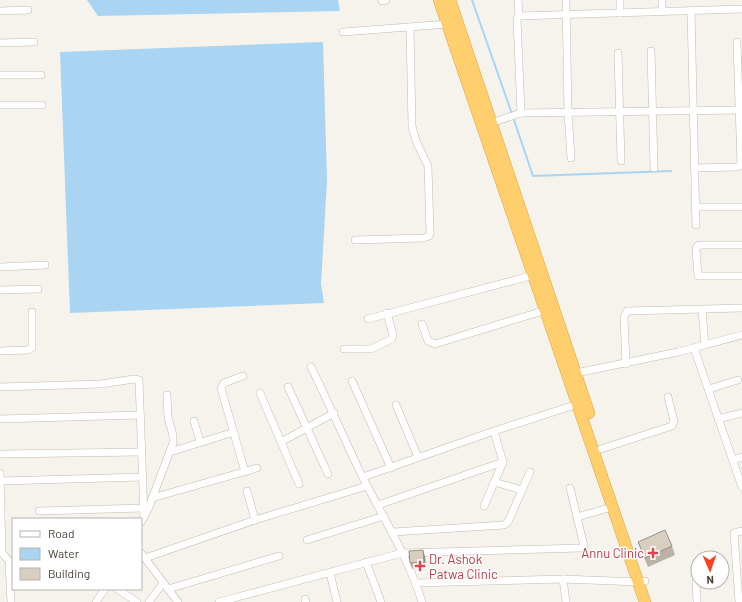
<svg xmlns="http://www.w3.org/2000/svg" width="742" height="602" font-family="Barlow,sans-serif">
  <style>
    .water { fill: #a9d4f2 }
    .lines { fill: none; stroke-linecap: round; stroke-linejoin: round }
    .stream { stroke: #a9d4f2; stroke-width: 2 }
    .minor-casing { stroke: #c2bbae; stroke-width: 8 }
    .highway-casing { stroke: #e0a43c; stroke-width: 12 }
    .minor { stroke: #fff; stroke-width: 7 }
    .highway { stroke: #ffcf6e; stroke-width: 11 }
    .wall { fill: #bab2a6 }
    .shaded-wall { fill: #979187 }
    .building { fill: #d8cfc1; stroke: #979187 }
    .health-dot { fill: #e0444e; stroke: #fff; stroke-width: 1.5 }
    .labels { text-anchor: middle; dominant-baseline: central; stroke-width: 3; stroke-linejoin: round; paint-order: stroke }
    .health-label { font-size: 13px; fill: #be3a42; stroke: #fff; text-anchor: end }
  </style>
  <rect width="100%" height="100%" fill="#f6f3ec"/>
  <g class="water">
    <path d="M87,0H338L340,11L98,16Z"/>
    <path d="M323,42L327,181L321,284L324,303L70,313L60,52Z"/>
  </g>
  <g class="lines">
    <g class="stream">
      <path d="M472,0L512,114"/>
      <path d="M514,120L533,176L671,171"/>
    </g>
    <defs>
      <g id="minor">
        <path d="M518,0L519,16"/>
        <path d="M566,0L568,112L571,158"/>
        <path d="M620,0V13"/>
        <path d="M662,0V12"/>
        <path d="M382,1L386,0"/>
        <path d="M0,11L28,10"/>
        <path d="M691,11L696,225"/>
        <path d="M343,32L448,24"/>
        <path d="M0,43L34,42"/>
        <path d="M651,51L654,168"/>
        <path d="M618,53L621,161"/>
        <path d="M0,75H41"/>
        <path d="M0,105H42"/>
        <path d="M521,113L517,19L519,16L742,9"/>
        <path d="M488,124L521,113L742,110"/>
        <path d="M694,168L737,167L741,165L737,42"/>
        <path d="M695,207H742"/>
        <path d="M355,240L423,238L429,236L430,233L428,166L416,141L412,126L410,27"/>
        <path d="M742,245H701L697,246L696,249L698,276H742"/>
        <path d="M0,267L45,265"/>
        <path d="M0,290L38,289"/>
        <path d="M702,310L705,345"/>
        <path d="M368,319L534,275"/>
        <path d="M422,324L428,341L435,344L546,310"/>
        <path d="M694,348L742,487"/>
        <path d="M344,349H371L392,339L393,335L387,313"/>
        <path d="M0,351L28,350L32,348V312"/>
        <path d="M626,364L624,317L627,311L742,308"/>
        <path d="M311,367C329,403 345,441 363,478C384,519 408,557 422,602"/>
        <path d="M576,373L678,352L742,335"/>
        <path d="M243,376L224,383L221,388L245,472"/>
        <path d="M352,381L391,468"/>
        <path d="M0,387L101,384L134,379L139,380L144,517"/>
        <path d="M288,387L328,474"/>
        <path d="M709,389L738,380"/>
        <path d="M260,393L299,484"/>
        <path d="M396,405L418,457"/>
        <path d="M0,419L140,415"/>
        <path d="M718,419L742,413"/>
        <path d="M194,421L200,442"/>
        <path d="M281,442L334,413"/>
        <path d="M601,449L672,426L674,421L668,397"/>
        <path d="M170,452L234,432"/>
        <path d="M0,454L141,452"/>
        <path d="M733,460L742,457"/>
        <path d="M0,473L2,553L9,561L11,602"/>
        <path d="M363,477L494,431L578,404"/>
        <path d="M0,481L143,477"/>
        <path d="M494,482L522,490"/>
        <path d="M570,488L577,517"/>
        <path d="M247,491L255,520"/>
        <path d="M152,498L257,468"/>
        <path d="M378,505L503,462"/>
        <path d="M484,506L503,462L494,431"/>
        <path d="M39,511L143,508"/>
        <path d="M141,522L149,507L173,443V435L168,418L167,395"/>
        <path d="M393,532L504,525L508,522L530,472"/>
        <path d="M307,540L384,516"/>
        <path d="M141,553L178,602"/>
        <path d="M145,558L255,520L367,486"/>
        <path d="M366,562L381,602"/>
        <path d="M330,573L337,602"/>
        <path d="M563,579L566,602"/>
        <path d="M696,582L697,602"/>
        <path d="M416,583L563,579L639,582L645,581"/>
        <path d="M117,589L137,602"/>
        <path d="M168,589L279,556"/>
        <path d="M305,599L306,602"/>
        <path d="M96,602L105,589"/>
        <path d="M149,602L163,583"/>
        <path d="M219,602L402,553L581,548L584,546L577,517L612,507"/>
        <path d="M739,602L734,533L742,531"/>
      </g>
      <g id="highway">
        <path d="M439,0L645,602"/>
        <path d="M450,0L589,413"/>
      </g>
    </defs>
    <use href="#minor" class="minor-casing"/>
    <use href="#highway" class="highway-casing"/>
    <use href="#minor" class="minor"/>
    <use href="#highway" class="highway"/>
  </g>
  <g class="wall">
    <path d="M638,542L672,546L675,555L648,567Z"/>
    <path d="M425,556L426,568L412,569L410,563Z"/>
  </g>
  <path class="shaded-wall" d="M423,550L425,556L426,568L424,562Z"/>
  <g class="building">
    <path d="M665,530L672,546L645,558L638,542Z"/>
    <path d="M423,550L424,562L410,563L409,551Z"/>
  </g>
  <g class="health-dot">
    <path d="M651 547h4v4h4v4h-4v4h-4v-4h-4v-4h4z"/>
    <path d="M418 560h4v4h4v4h-4v4h-4v-4h-4v-4h4z"/>
  </g>
  <g class="labels">
    <g class="health-label">
      <text x="644" y="553">Annu Clinic</text>
      <text x="429" y="559" text-anchor="start">Dr. Ashok<tspan x="429" dy="15">Patwa Clinic</tspan></text>
    </g>
  </g>
  <rect x="12" y="518" width="130" height="72" fill="#ffffff" stroke="#b7b4b0"/>
  <rect x="20" y="531" width="20" height="6" fill="#ffffff" stroke="#b7b4b0"/>
  <text x="48" y="538" font-size="12" fill="#4b4439">Road</text>
  <rect x="20" y="548" width="20" height="12" fill="#a9d4f2" stroke="#b7b4b0"/>
  <text x="48" y="558" font-size="12" fill="#4b4439">Water</text>
  <rect x="20" y="568" width="20" height="12" fill="#d8cfc1" stroke="#b7b4b0"/>
  <text x="48" y="578" font-size="12" fill="#4b4439">Building</text>
  <g transform="translate(710 570) rotate(178)"><circle r="19" fill="#ffffff" stroke="#b7b4b0"/>
  <path d="M0-3L7 15L0 10L-7 15Z" fill="#fc3f1d"/>
  <text y="-6" font-size="11" font-weight="bold" text-anchor="middle" fill="#4b4439">N</text>
  </g>
</svg>
